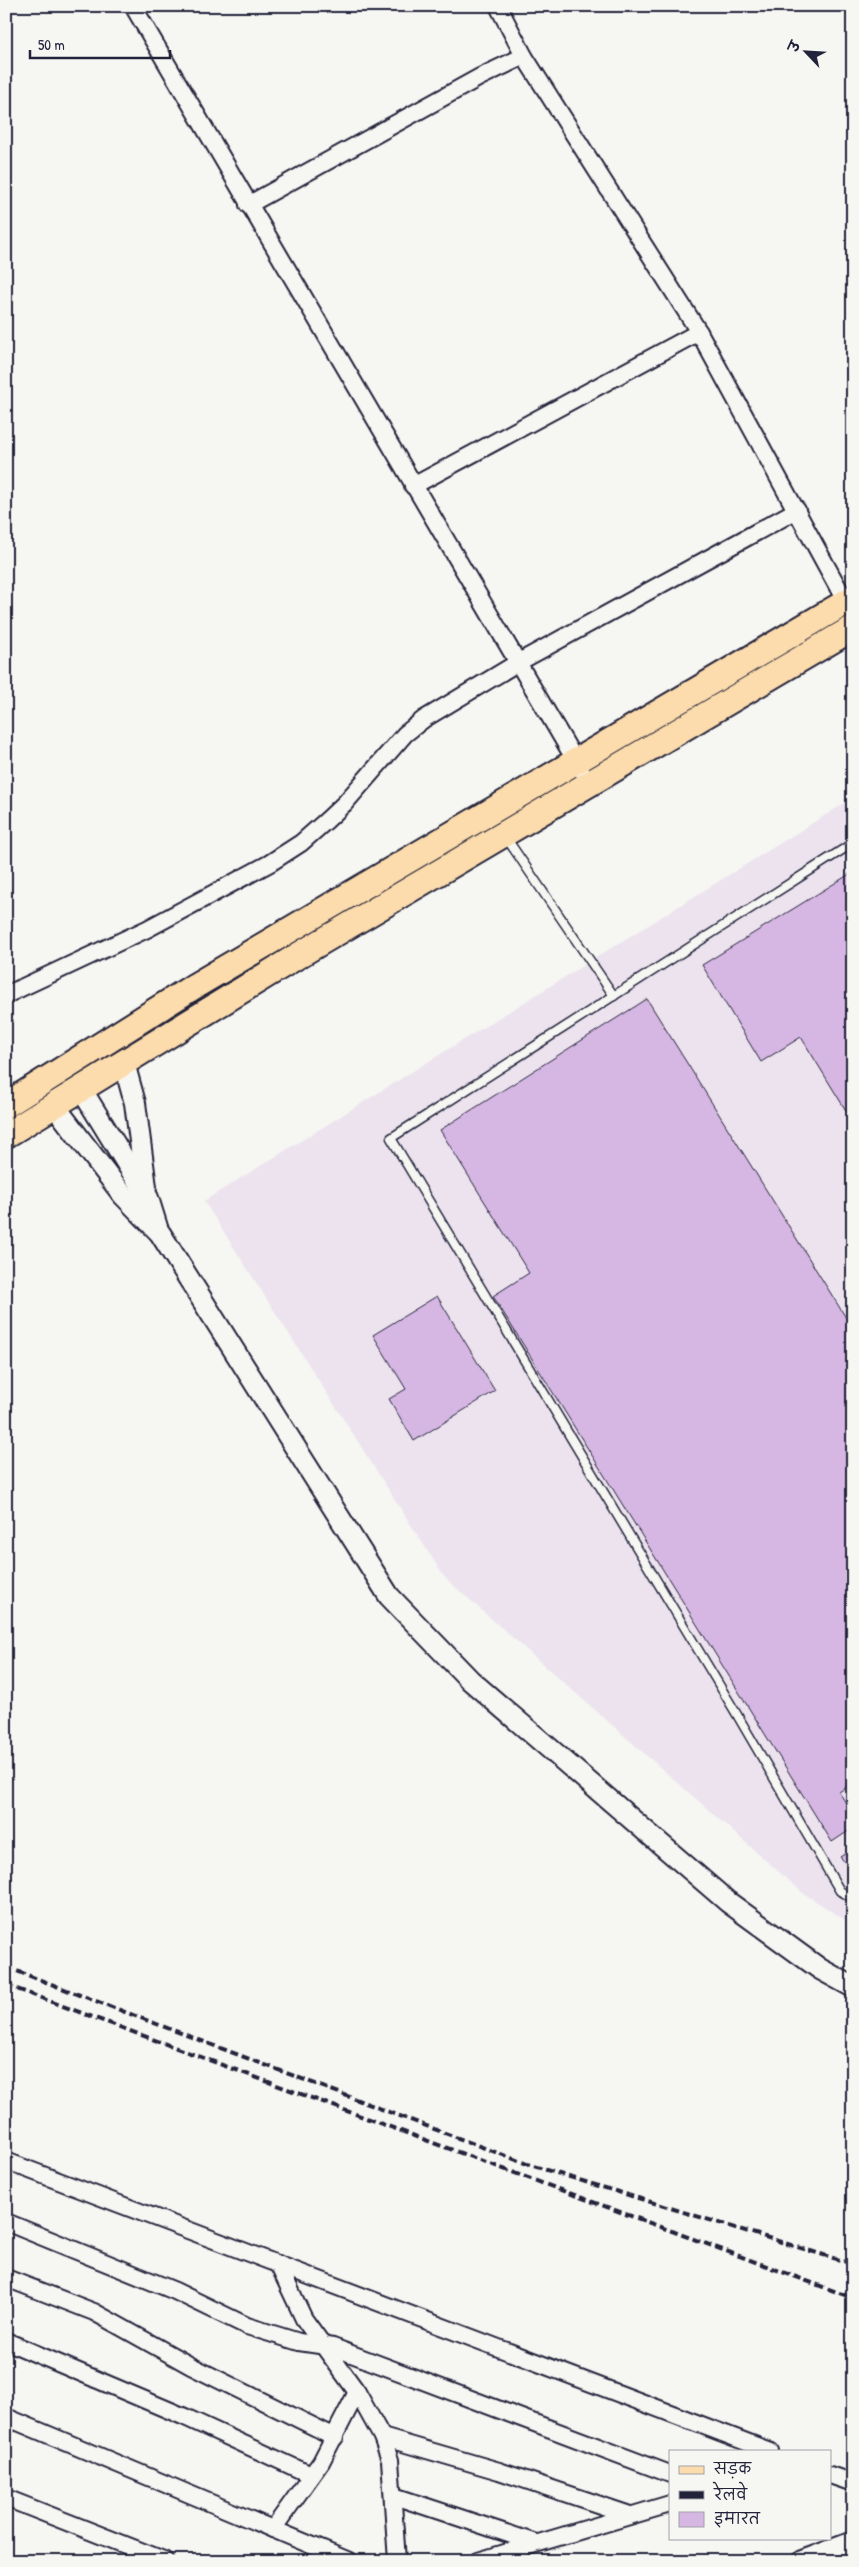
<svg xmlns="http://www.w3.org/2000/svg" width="859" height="2567" font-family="'Patrick Hand','Playpen Sans Deva',sans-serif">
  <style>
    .built { fill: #ece3ee }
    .building { fill: #d6b7e3; stroke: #22223b }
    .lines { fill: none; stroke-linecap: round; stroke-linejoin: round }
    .service-casing { stroke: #22223b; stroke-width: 11 }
    .minor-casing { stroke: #22223b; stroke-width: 20 }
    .tertiary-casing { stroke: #22223b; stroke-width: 24 }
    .primary-casing { stroke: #22223b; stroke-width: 29 }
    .service { stroke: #f6f6f2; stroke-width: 8 }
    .minor { stroke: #f6f6f2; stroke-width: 16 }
    .tertiary { stroke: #f6f6f2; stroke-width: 20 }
    .primary { stroke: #fcdcac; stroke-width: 25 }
    .rail { stroke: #22223b; stroke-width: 4; stroke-dasharray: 8 4; stroke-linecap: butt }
  </style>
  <rect width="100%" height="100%" fill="#f6f6f2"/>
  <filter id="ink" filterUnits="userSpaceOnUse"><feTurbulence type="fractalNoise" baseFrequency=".02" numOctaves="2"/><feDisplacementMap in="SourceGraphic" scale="10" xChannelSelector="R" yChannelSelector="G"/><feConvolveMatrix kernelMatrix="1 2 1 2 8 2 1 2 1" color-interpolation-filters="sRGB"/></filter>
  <g filter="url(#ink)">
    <path class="built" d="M853,798V1925L803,1893L445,1578L204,1201Z"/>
    <g class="building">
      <path d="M853,872V1122L801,1037L761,1062L702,965Z"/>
      <path d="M647,999L853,1329V1783L839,1792L853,1814V1828L832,1842L493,1296L529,1273L440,1130Z"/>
      <path d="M437,1296L495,1391L414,1441L389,1399L406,1389L373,1335Z"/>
      <path d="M853,1849V1871L840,1857Z"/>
    </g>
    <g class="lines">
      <defs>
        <g id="service">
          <path d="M505,836L614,996"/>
          <path d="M853,843L391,1138L736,1713L840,1891L853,1898"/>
        </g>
        <g id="minor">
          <path d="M133,6L581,770"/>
          <path d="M498,6L524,56L699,332L846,602"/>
          <path d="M248,205L480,77L524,56"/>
          <path d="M413,486L699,332"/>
          <path d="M6,995L147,929L270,863L301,843L327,820L345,803L405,734L424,719L517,663L797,510"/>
          <path d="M6,2161L770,2451"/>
          <path d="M6,2222L175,2291L247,2326L299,2342L333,2347L670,2474"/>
          <path d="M278,2264L304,2319L357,2392L382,2437L390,2460L397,2561"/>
          <path d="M6,2278L94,2312L191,2366L335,2437"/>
          <path d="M6,2341L185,2417L311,2475"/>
          <path d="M6,2417L349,2561"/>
          <path d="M382,2437L499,2471L630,2515"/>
          <path d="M830,2475L853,2483"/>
          <path d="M394,2496L536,2543"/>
          <path d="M6,2498L166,2561"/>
          <path d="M273,2529L321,2462L357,2392"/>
          <path d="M478,2561L670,2504"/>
        </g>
        <g id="tertiary">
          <path d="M124,1063L135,1103L146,1187"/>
          <path d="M80,1087L148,1198L157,1227"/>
          <path d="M54,1105L123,1195L160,1233L389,1596L470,1680L728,1902L820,1969L853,1987"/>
          <path d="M802,2561L853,2542"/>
        </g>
        <g id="primary">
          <path d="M6,1105L193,987L853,598"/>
          <path d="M6,1135L299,955L853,628"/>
        </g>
      </defs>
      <use href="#service" class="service-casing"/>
      <use href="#minor" class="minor-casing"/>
      <use href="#tertiary" class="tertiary-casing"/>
      <use href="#primary" class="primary-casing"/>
      <use href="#service" class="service"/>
      <use href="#minor" class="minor"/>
      <use href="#tertiary" class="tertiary"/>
      <use href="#primary" class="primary"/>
      <g class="rail">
        <path d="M6,1967L527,2164L853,2264"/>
        <path d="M6,1985L853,2298"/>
      </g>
    </g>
  </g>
  <rect width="859" height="2567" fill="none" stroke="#f6f6f2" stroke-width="25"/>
  <rect x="12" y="12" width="834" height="2542" fill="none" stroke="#22223b" stroke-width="2" filter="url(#ink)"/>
  <rect x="669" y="2450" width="162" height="90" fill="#f6f6f2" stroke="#a1a1a9"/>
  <rect x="679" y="2466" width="25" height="8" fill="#fcdcac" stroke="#a1a1a9"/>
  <text x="714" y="2474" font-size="15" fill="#22223b">सड़क</text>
  <rect x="679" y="2491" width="25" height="8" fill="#22223b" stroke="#a1a1a9"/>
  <text x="714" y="2500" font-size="15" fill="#22223b">रेलवे</text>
  <rect x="679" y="2512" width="25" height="15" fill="#d6b7e3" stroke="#a1a1a9"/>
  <text x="714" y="2524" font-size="15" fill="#22223b">इमारत</text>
  <g transform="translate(806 52) rotate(295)" stroke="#f6f6f2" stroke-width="4" paint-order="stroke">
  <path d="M0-4L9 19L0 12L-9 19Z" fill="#22223b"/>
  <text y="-8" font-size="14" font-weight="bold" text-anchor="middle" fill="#22223b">उ</text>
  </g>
  <path d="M30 50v8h140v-8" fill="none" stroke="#22223b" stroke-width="2.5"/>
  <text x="38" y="50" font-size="15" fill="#22223b" stroke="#f6f6f2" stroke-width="4" paint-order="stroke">50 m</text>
</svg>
